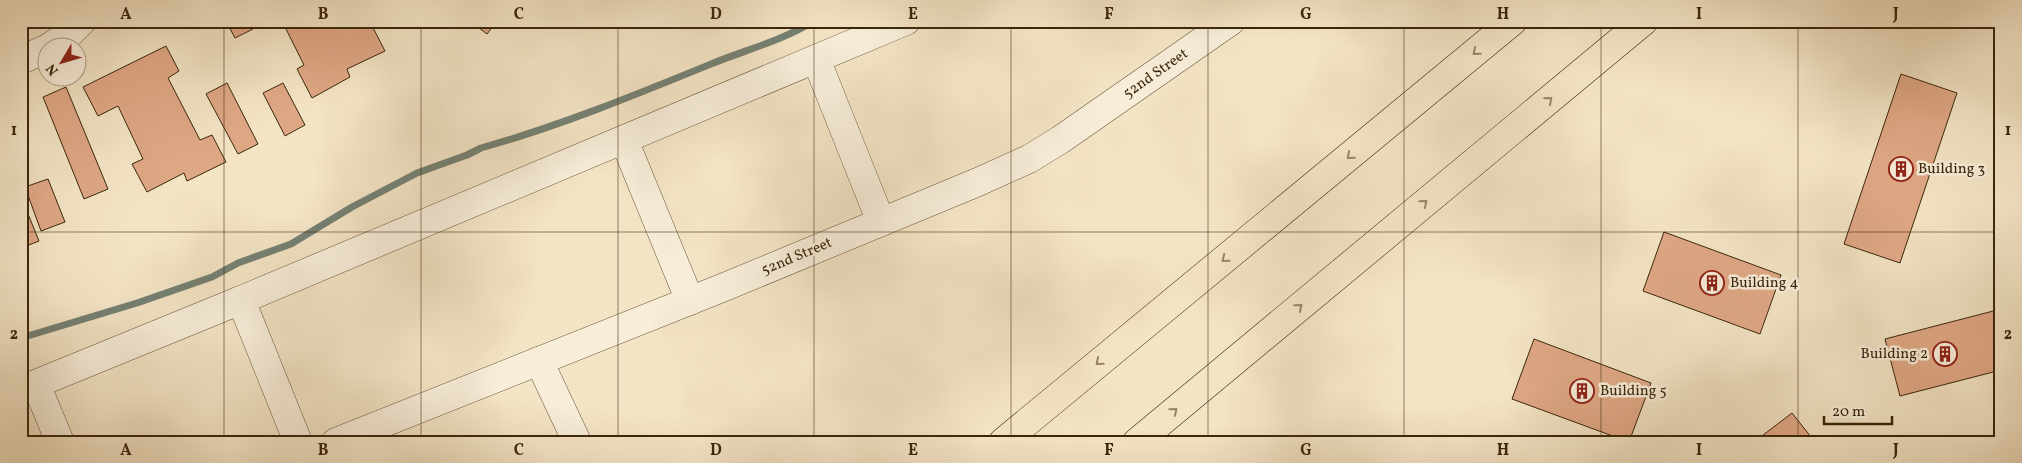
<svg xmlns="http://www.w3.org/2000/svg" width="2022" height="463" font-family="Vollkorn,serif">
  <style>
    .lines { fill: none; stroke-linecap: round; stroke-linejoin: round }
    .stream { stroke: #758173; stroke-width: 7 }
    .building { fill: #dfa885; stroke: #3b260c }
    .minor-casing { stroke: #69563a; stroke-width: 29 }
    .highway-casing { stroke: #3b260c; stroke-width: 29 }
    .minor { stroke: #f7edd9; stroke-width: 28 }
    .highway { stroke: #f3e4c5; stroke-width: 28 }
    .oneway { stroke: #978568 }
    .grid { fill: none; stroke: #3b260c; stroke-width: 1; stroke-opacity: 0.55 }
    .labels { text-anchor: middle; dominant-baseline: central; stroke-width: 5; stroke-linejoin: round; paint-order: stroke }
    .street-label { font-size: 15px; fill: #3b260c; stroke: #f7edd9 }
    .poi-label { font-size: 15px; fill: #3b260c; stroke: #f7edd9; text-anchor: start }
    .neatline { fill: none; stroke: #3b260c; stroke-width: 2 }
    .grid-label { font-size: 16px; text-anchor: middle; font-weight: bold; fill: #3b260c }
  </style>
  <rect width="100%" height="100%" fill="#f3e4c5"/>
  <filter id="stains"><feTurbulence type="fractalNoise" baseFrequency=".004" numOctaves="4"/><feColorMatrix values="0 0 0 0 .2 0 0 0 0 .09 0 0 0 0 .02 0 0 0 .5 -.17"/></filter>
  <radialGradient id="worn" r=".72"><stop offset=".6" stop-color="#630" stop-opacity="0"/><stop offset="1" stop-color="#630" stop-opacity=".3"/></radialGradient>
  <g class="lines">
    <path class="stream" d="M21,338L137,303L212,277L238,263L291,244L352,207L417,173L467,155L481,148C560,126 640,93 716,62C749,49 783,40 814,21"/>
  </g>
  <g class="building">
    <path d="M226,21H249L253,29L235,38Z"/>
    <path d="M282,21H356L360,28L370,22L385,51L347,69L350,77L312,98L297,69L304,65Z"/>
    <path d="M470,21H497L487,34Z"/>
    <path d="M166,46L179,71L168,78L200,140L212,135L226,162L187,181L184,173L147,192L132,164L143,159L118,106L98,116L83,87Z"/>
    <path d="M1901,74L1957,93L1900,263L1844,244Z"/>
    <path d="M227,83L258,144L238,154L206,94Z"/>
    <path d="M283,83L305,125L285,136L263,93Z"/>
    <path d="M66,87L108,189L84,199L43,97Z"/>
    <path d="M48,179L65,222L41,231L25,187Z"/>
    <path d="M26,209L39,241L21,248V210Z"/>
    <path d="M1664,232L1781,275L1760,334L1643,291Z"/>
    <path d="M2001,309V370L1900,396L1885,339Z"/>
    <path d="M1534,339L1651,383L1629,442L1512,399Z"/>
    <path d="M1792,413L1815,442H1754Z"/>
  </g>
  <g class="lines">
    <defs>
      <g id="minor">
        <path d="M48,48L70,33L82,21"/>
        <path d="M816,59L881,222"/>
        <path d="M21,60L48,48"/>
        <path d="M624,140L690,301"/>
        <path d="M241,300L906,21"/>
        <path d="M539,361L577,442"/>
        <path d="M36,384L60,442"/>
        <path d="M21,390L241,300L298,442"/>
        <path d="M336,442L722,288L978,182L1029,159L1060,140L1231,21"/>
      </g>
      <g id="highway">
        <path d="M1003,442L1513,21"/>
        <path d="M1137,442L1644,21"/>
      </g>
    </defs>
    <use href="#minor" class="minor-casing"/>
    <use href="#highway" class="highway-casing"/>
    <use href="#minor" class="minor"/>
    <use href="#highway" class="highway"/>
  </g>
  <defs><path id="oneway-chevron" d="M-2-3.5L2.5 0L-2 3.5" fill="none" stroke-width="1.6" stroke-linecap="round" stroke-linejoin="round" transform="scale(1.25)"/></defs>
  <g class="oneway">
    <use href="#oneway-chevron" transform="translate(1476 52) rotate(141)"/>
    <use href="#oneway-chevron" transform="translate(1549 100) rotate(-40)"/>
    <use href="#oneway-chevron" transform="translate(1350 156) rotate(141)"/>
    <use href="#oneway-chevron" transform="translate(1424 203) rotate(-40)"/>
    <use href="#oneway-chevron" transform="translate(1225 259) rotate(141)"/>
    <use href="#oneway-chevron" transform="translate(1299 307) rotate(-40)"/>
    <use href="#oneway-chevron" transform="translate(1099 362) rotate(140)"/>
    <use href="#oneway-chevron" transform="translate(1174 411) rotate(-40)"/>
  </g>
  <path class="grid" d="M224,21V442M421,21V442M618,21V442M814,21V442M1011,21V442M1208,21V442M1404,21V442M1601,21V442M1798,21V442M21,232H2001"/>
  <defs>
    <symbol id="building-ring" viewBox="-11 -11 22 22"><circle r="9.5" fill="#f7edd9" stroke="#8f2418" stroke-width="1.5"/><path d="M-4-6H4V6H1V3H-1V6H-4ZM-2.5-4.3h1.7v1.8h-1.7ZM.8-4.3h1.7v1.8H.8ZM-2.5-1h1.7V.8h-1.7ZM.8-1h1.7V.8H.8Z" fill="#8f2418"/></symbol>
  </defs>
  <g fill-rule="evenodd">
    <use href="#building-ring" x="1887" y="155" width="28" height="28"/>
    <use href="#building-ring" x="1698" y="269" width="28" height="28"/>
    <use href="#building-ring" x="1931" y="340" width="28" height="28"/>
    <use href="#building-ring" x="1568" y="377" width="28" height="28"/>
  </g>
  <g class="labels">
    <g class="street-label">
      <text transform="translate(1156 74) rotate(-35)">52nd Street</text>
      <text transform="translate(797 257) rotate(-23)">52nd Street</text>
    </g>
    <g class="poi-label">
      <text x="1918" y="169">Building 3</text>
      <text x="1730" y="283">Building 4</text>
      <text x="1928" y="354" text-anchor="end">Building 2</text>
      <text x="1600" y="391">Building 5</text>
    </g>
  </g>
  <rect width="2022" height="463" fill="none" stroke="#f3e4c5" stroke-width="55"/>
  <g transform="translate(62 62) rotate(232)"><circle r="24" fill="#f7edd9" stroke="#ac9d87"/>
  <path d="M0-4L9 19L0 12L-9 19Z" fill="#8f2418"/>
  <text y="-8" font-size="14" font-weight="bold" text-anchor="middle" fill="#3b260c">N</text>
  </g>
  <path d="M1824 416v8h68v-8" fill="none" stroke="#3b260c" stroke-width="2.5"/>
  <text x="1832" y="416" font-size="15" fill="#3b260c" stroke="#f7edd9" stroke-width="4" paint-order="stroke">20 m</text>
  <rect x="28" y="28" width="1966" height="408" class="neatline"/>
  <g class="grid-label">
    <text x="126" y="19">A</text>
    <text x="323" y="19">B</text>
    <text x="519" y="19">C</text>
    <text x="716" y="19">D</text>
    <text x="913" y="19">E</text>
    <text x="1109" y="19">F</text>
    <text x="1306" y="19">G</text>
    <text x="1503" y="19">H</text>
    <text x="1699" y="19">I</text>
    <text x="1896" y="19">J</text>
    <text x="14" y="135">1</text>
    <text x="2008" y="135">1</text>
    <text x="14" y="339">2</text>
    <text x="2008" y="339">2</text>
    <text x="126" y="455">A</text>
    <text x="323" y="455">B</text>
    <text x="519" y="455">C</text>
    <text x="716" y="455">D</text>
    <text x="913" y="455">E</text>
    <text x="1109" y="455">F</text>
    <text x="1306" y="455">G</text>
    <text x="1503" y="455">H</text>
    <text x="1699" y="455">I</text>
    <text x="1896" y="455">J</text>
  </g>
  <rect width="100%" height="100%" filter="url(#stains)"/>
  <rect width="100%" height="100%" fill="url(#worn)"/>
</svg>
